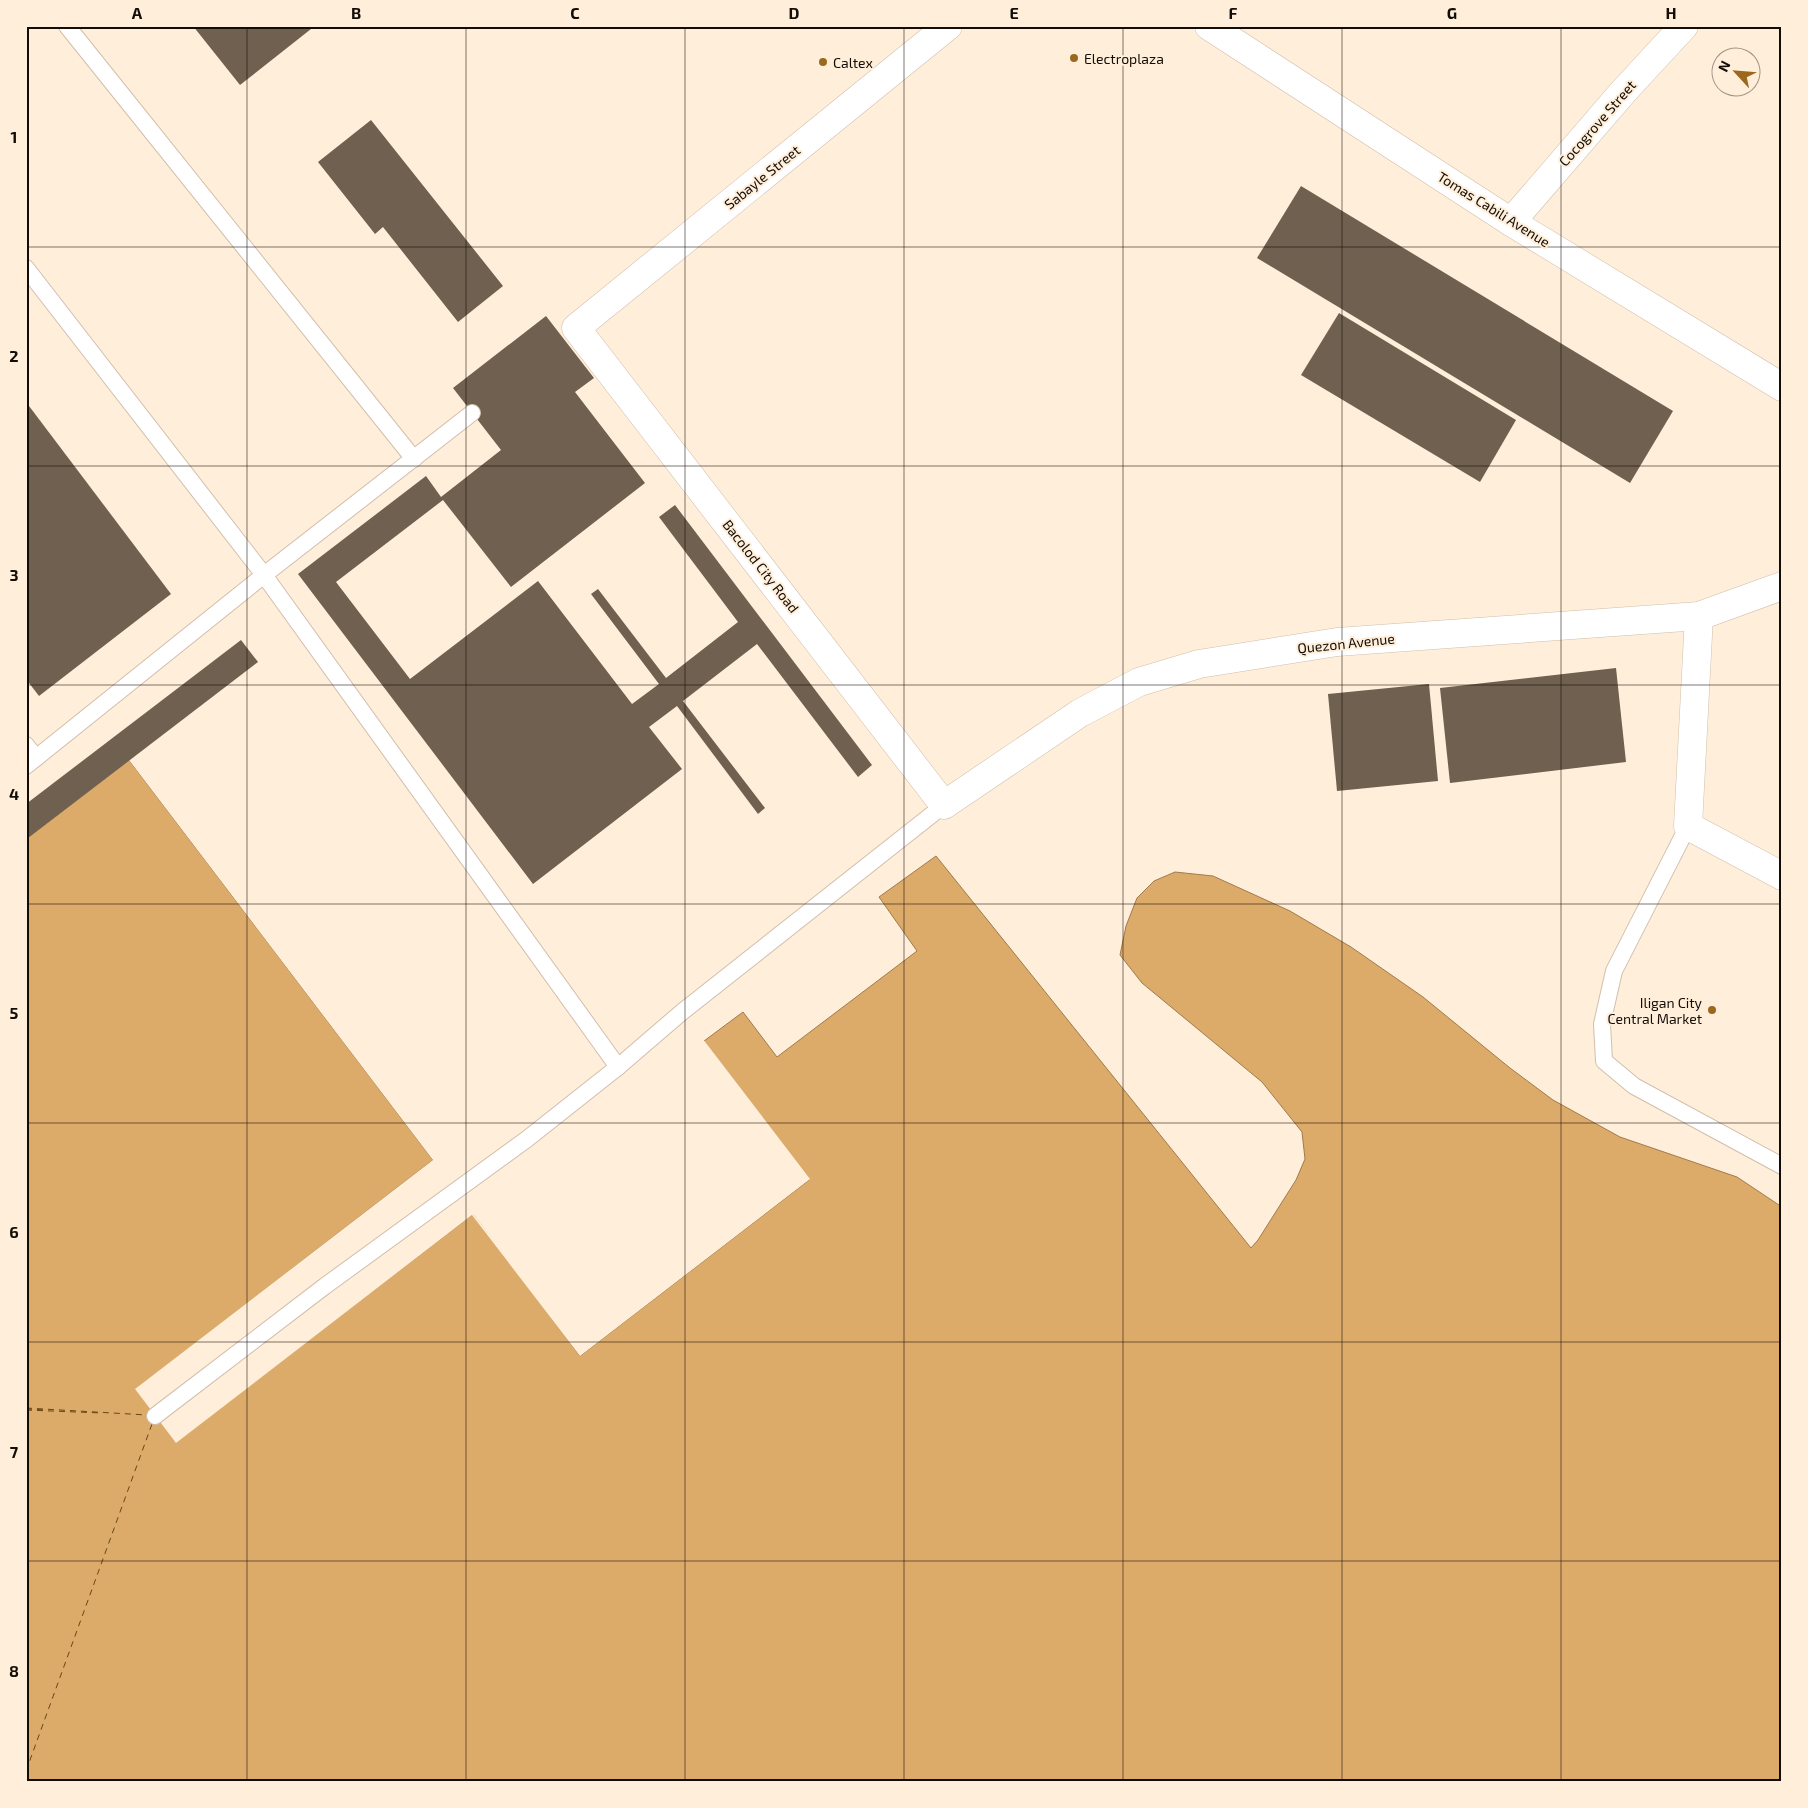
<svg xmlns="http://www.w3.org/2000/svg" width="1808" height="1808" font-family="'Exo 2',sans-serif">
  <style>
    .water { fill: #dcaa69; stroke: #a07b4c }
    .pier { fill: #ffeed9 }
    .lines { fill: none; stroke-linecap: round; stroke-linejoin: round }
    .ferry { stroke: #694715; stroke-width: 1; stroke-dasharray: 6 5; stroke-linecap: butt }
    .building { fill: #6f604f }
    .lane-casing { stroke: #d0bfac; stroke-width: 18 }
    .street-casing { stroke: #d0bfac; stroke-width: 29 }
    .secondary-casing { stroke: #d0bfac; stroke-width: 29 }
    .lane { stroke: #fff; stroke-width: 16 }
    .street { stroke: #fff; stroke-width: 28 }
    .secondary { stroke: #fff; stroke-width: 28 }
    .grid { fill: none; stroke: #130d07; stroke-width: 1; stroke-opacity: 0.55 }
    .poi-dot { fill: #9b681d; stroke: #ffeed9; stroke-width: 2 }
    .labels { text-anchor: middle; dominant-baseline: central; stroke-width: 4; stroke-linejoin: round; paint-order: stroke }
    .poi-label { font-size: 14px; fill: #130d07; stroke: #ffeed9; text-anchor: start }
    .street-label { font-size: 14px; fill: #130d07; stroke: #ffeed9 }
    .neatline { fill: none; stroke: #130d07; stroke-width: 2 }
    .grid-label { font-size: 16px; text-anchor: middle; font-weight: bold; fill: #130d07 }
  </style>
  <rect width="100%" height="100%" fill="#ffeed9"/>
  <path class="water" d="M129,760L433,1160L136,1389L176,1442L473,1214L580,1356L809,1180L704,1041L743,1012L777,1057L917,951L879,897L936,856L1251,1248L1258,1240L1296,1180L1305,1159L1302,1132L1262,1082L1142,983L1120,955L1126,926L1137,898L1154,881L1175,872L1213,876L1290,911L1351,947L1423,997L1510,1068L1553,1100L1620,1137L1737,1177L1782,1207V1782H26V839Z"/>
  <path class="pier" d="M128,758H131L436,1159L139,1390L176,1439L472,1212L580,1352L806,1179L702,1043L703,1039L810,1179L580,1356L472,1215L176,1443L135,1389L433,1160L129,760L26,839V836Z"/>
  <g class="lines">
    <g class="ferry">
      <path d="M26,1408L147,1415"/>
      <path d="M26,1409L47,1410"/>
      <path d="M26,1410L102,1413"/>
      <path d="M26,1771L152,1424"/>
    </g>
  </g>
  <g class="building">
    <path d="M193,26H309L311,29L240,85Z"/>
    <path d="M371,120L503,286L458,322L383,227L375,234L318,162Z"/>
    <path d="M1301,186L1673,411L1630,483L1257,258Z"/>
    <path d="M1339,313L1516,420L1480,482L1301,375Z"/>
    <path d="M546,316L594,378L575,392L645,483L511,587L443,500L336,582L410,679L538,581L632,704L659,684L591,594L598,589L666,678L738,622L659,517L675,505L872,765L858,777L757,644L683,701L765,808L758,814L677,706L649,727L682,769L533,884L298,574L426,476L441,497L501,450L453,388Z"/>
    <path d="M26,402L171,594L39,696L26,679Z"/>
    <path d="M241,640L258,662L28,838L26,804Z"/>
    <path d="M1616,668L1626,762L1450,783L1440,688Z"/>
    <path d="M1429,684L1438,781L1337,791L1328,694Z"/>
  </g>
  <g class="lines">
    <defs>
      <g id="lane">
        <path d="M67,26L414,459"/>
        <path d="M26,268L264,575L618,1067"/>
        <path d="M26,745L36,758"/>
        <path d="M26,766L264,575L472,413"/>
        <path d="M1688,826L1614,971L1602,1024L1604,1061L1634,1086L1782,1166"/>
        <path d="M155,1416L325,1286L527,1139L618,1067L682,1012L944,805"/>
      </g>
      <g id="street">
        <path d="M1511,222L1623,92L1684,26"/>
        <path d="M1699,616L1688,826L1782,876"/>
      </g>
      <g id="secondary">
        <path d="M948,26L576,328L944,805L1080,713L1139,682L1199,664L1337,642L1699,616L1782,586"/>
        <path d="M1209,26L1511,222L1782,387"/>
      </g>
    </defs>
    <use href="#lane" class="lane-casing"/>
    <use href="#street" class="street-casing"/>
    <use href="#secondary" class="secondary-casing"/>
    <use href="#lane" class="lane"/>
    <use href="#street" class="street"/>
    <use href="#secondary" class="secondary"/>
  </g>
  <path class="grid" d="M247,26V1782M466,26V1782M685,26V1782M904,26V1782M1123,26V1782M1342,26V1782M1561,26V1782M26,247H1782M26,466H1782M26,685H1782M26,904H1782M26,1123H1782M26,1342H1782M26,1561H1782"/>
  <g class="poi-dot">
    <circle cx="1074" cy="58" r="5"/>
    <circle cx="823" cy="62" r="5"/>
    <circle cx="1712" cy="1010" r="5"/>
  </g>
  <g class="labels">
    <g class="poi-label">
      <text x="1084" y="58">Electroplaza</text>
      <text x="833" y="62">Caltex</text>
      <text x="1702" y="1002" text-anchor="end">Iligan City<tspan x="1702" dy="16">Central Market</tspan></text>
    </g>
    <g class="street-label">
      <text transform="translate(1597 123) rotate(-49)">Cocogrove Street</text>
      <text transform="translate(762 177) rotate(-39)">Sabayle Street</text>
      <text transform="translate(1494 209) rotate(32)">Tomas Cabili Avenue</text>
      <text transform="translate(761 566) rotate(52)">Bacolod City Road</text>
      <text transform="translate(1346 643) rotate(-6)">Quezon Avenue</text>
    </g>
  </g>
  <rect width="1808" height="1808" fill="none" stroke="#ffeed9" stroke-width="55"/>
  <g transform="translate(1736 72) rotate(296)"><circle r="24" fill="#ffeed9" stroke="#a19485"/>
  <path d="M0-4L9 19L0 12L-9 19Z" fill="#9b681d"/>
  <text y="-8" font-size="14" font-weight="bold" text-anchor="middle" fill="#130d07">N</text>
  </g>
  <rect x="28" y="28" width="1752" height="1752" class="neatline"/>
  <g class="grid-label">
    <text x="137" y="19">A</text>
    <text x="356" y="19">B</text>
    <text x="575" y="19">C</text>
    <text x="794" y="19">D</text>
    <text x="1014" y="19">E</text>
    <text x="1233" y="19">F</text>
    <text x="1452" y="19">G</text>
    <text x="1671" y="19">H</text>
    <text x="14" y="143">1</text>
    <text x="14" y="362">2</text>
    <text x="14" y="581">3</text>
    <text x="14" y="800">4</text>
    <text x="14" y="1019">5</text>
    <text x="14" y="1238">6</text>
    <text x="14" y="1458">7</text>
    <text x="14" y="1677">8</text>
  </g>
</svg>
